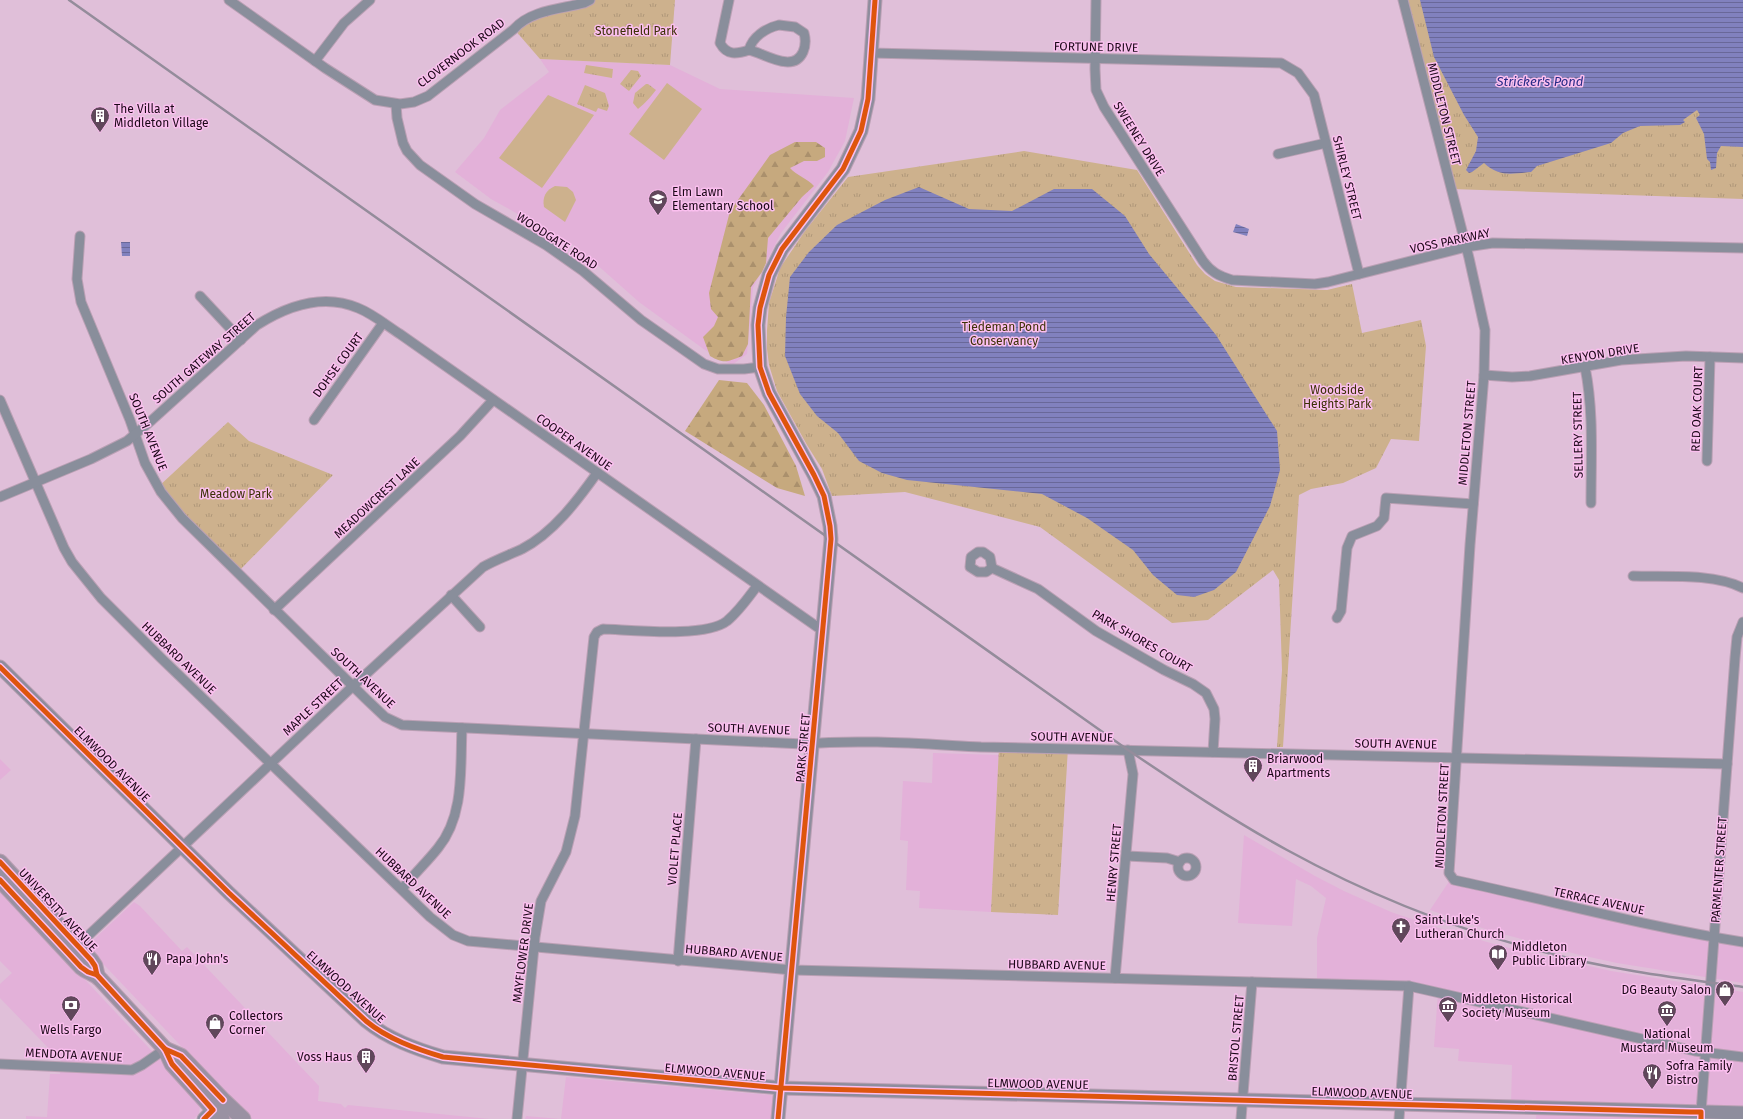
<svg xmlns="http://www.w3.org/2000/svg" width="1743" height="1119" font-family="'Fira Sans',sans-serif">
  <style>
    .built { fill: #e3b1d9 }
    .grass { fill: #cdb18d }
    .forest { fill: url(#forest-firs) }
    .park { fill: url(#park-tufts) }
    .water { fill: url(#water-rules) }
    .lines { fill: none; stroke-linecap: round; stroke-linejoin: round }
    .street-casing { stroke: #baa0b4; stroke-width: 11 }
    .secondary-casing { stroke: #baa0b4; stroke-width: 15 }
    .primary-casing { stroke: #baa0b4; stroke-width: 17 }
    .street { stroke: #898e9b; stroke-width: 9 }
    .secondary { stroke: #8e8d9d; stroke-width: 13 }
    .primary { stroke: #9a91a2; stroke-width: 15 }
    .rail { stroke: #948c9b; stroke-width: 2.5 }
    .cycleway-casing { stroke: #fbbfef; stroke-width: 8 }
    .cycleway { stroke: #de550d; stroke-width: 5 }
    .labels { text-anchor: middle; dominant-baseline: central; stroke-width: 3; stroke-linejoin: round; paint-order: stroke }
    .park-label { font-size: 12px; fill: #3c3106; stroke: #fbbfef }
    .street-label { font-size: 12px; fill: #1b0717; stroke: #fbbfef }
    .poi-label { font-size: 12px; fill: #1b0717; stroke: #fbbfef; text-anchor: start }
    .water-label { font-size: 13px; font-style: italic; fill: #262985; stroke: #fbbfef }
  </style>
  <defs>
    <pattern id="forest-firs" width="22" height="20" patternUnits="userSpaceOnUse"><rect width="22" height="20" fill="#c6a97e"/><path d="M5 1l3.5 6h-7zM16 11l3.5 6h-7z" fill="#aa906c"/></pattern>
    <pattern id="park-tufts" width="24" height="20" patternUnits="userSpaceOnUse"><rect width="24" height="20" fill="#cdb18d"/><path d="M3 7l-1-3M5 7V3M7 7l1-3M15 17l-1-3M17 17v-4M19 17l1-3" fill="none" stroke="#af9779"/></pattern>
    <pattern id="water-rules" width="6" height="5" patternUnits="userSpaceOnUse"><rect width="6" height="5" fill="#8181be"/><path d="M0 2.5h6" fill="none" stroke="#696899"/></pattern>
  </defs>
  <rect width="100%" height="100%" fill="#e0bfd9"/>
  <g class="built">
    <path d="M540,59L670,65L720,89L854,98L845,141L828,172L781,233L753,288L747,354L732,365L705,350L639,302L577,247L491,199L455,172L484,138L500,110L549,72Z"/>
    <path d="M933,753L999,755L991,912L919,908L920,891L906,890L908,841L900,840L903,781L932,783Z"/>
    <path d="M0,759L11,770L0,780Z"/>
    <path d="M1244,835L1315,876L1344,891L1391,912L1439,928L1501,946L1611,971L1743,992V1119H1536L1537,1108L1511,1107L1512,1065L1458,1061L1459,1049L1434,1047L1438,992L1317,984V938L1326,898L1311,886L1296,879L1292,926L1238,923Z"/>
    <path d="M1452,877L1743,942V983L1617,963L1576,954L1488,930L1430,910Z"/>
    <path d="M0,889L193,1095L200,1105L199,1113L194,1119H26V1116L47,1117L50,1074H60L61,1061L0,998V984L12,973L0,961Z"/>
    <path d="M134,902L140,906L182,951L187,947L319,1086L318,1101L341,1104L345,1108L348,1105L490,1119H250L90,950L89,947L90,943Z"/>
    <path d="M566,1077L771,1095L774,1097L772,1119H525L526,1116L561,1119Z"/>
  </g>
  <g class="grass">
    <path d="M667,83L702,109L664,160L629,134Z"/>
    <path d="M548,95L594,115L542,188L499,158Z"/>
    <path d="M555,186L567,187L573,192L576,200L565,222L544,207C542,197 546,190 555,186Z"/>
  </g>
  <g class="forest">
    <path d="M795,142H816L825,148V157L817,161H804L790,168C797,176 807,178 814,186L802,197L768,238L766,263L762,272L751,287L748,344L742,356C727,362 724,364 710,356L703,337L714,326L718,317L711,309L709,293L730,211L770,155Z"/>
    <path d="M719,380L747,383L764,405L796,466L805,496L777,488L685,431Z"/>
  </g>
  <g class="park">
    <path d="M590,0H675L670,65L540,59L514,29L519,23Z"/>
    <path d="M1403,0H1743V199L1451,189Z"/>
    <path d="M586,65L613,69L612,78L584,73Z"/>
    <path d="M631,70L638,71L641,76L629,91L620,84Z"/>
    <path d="M646,84H648L656,90C650,98 645,103 638,109L633,103L635,93Z"/>
    <path d="M585,85L605,93L609,106L607,111L598,108L596,112L577,104Z"/>
    <path d="M1024,151L1137,170L1197,265L1205,274L1215,281L1236,287L1327,290L1352,284L1362,333L1421,320L1426,346L1419,441L1391,439L1376,468L1343,483L1311,489L1299,495L1283,747H1277L1282,670L1279,580L1273,570L1208,620L1172,623L1040,527L905,492L832,496L822,469L807,445L777,391L769,365L767,349V330L769,303L780,268L805,231L848,177Z"/>
    <path d="M228,422L249,441L333,475L237,573L158,487Z"/>
    <path d="M999,747L1068,748L1058,915L991,912Z"/>
  </g>
  <g class="water">
    <path d="M1420,0H1743V147L1721,146L1717,153L1716,168L1711,170L1710,162L1707,159L1704,134L1696,118L1700,115L1697,110L1683,120L1685,122L1680,125L1640,126L1623,133L1611,143L1537,166L1531,172C1511,174 1499,177 1484,163L1472,172L1469,173L1466,170L1476,151L1478,137L1464,115L1434,57Z"/>
    <path d="M919,187L969,209L1012,211L1054,189H1092L1125,216L1149,254L1216,335L1277,431L1280,470L1270,506L1236,572L1214,590L1194,597L1177,595L1153,575L1133,550L1087,518L1042,494L907,480L882,473L859,461L838,433L817,416L800,394L785,356L786,317L790,277L809,252L837,225L885,200Z"/>
    <path d="M1236,224L1249,229L1247,236L1233,232Z"/>
    <path d="M121,242H130V256H122Z"/>
  </g>
  <g class="lines">
    <defs>
      <g id="street">
        <path d="M229,0L325,68L375,100L400,104L414,102L428,96L514,29C531,10 561,9 584,3L590,0"/>
        <path d="M729,0L720,43C727,56 737,54 749,50"/>
        <path d="M1096,0L1095,69L1096,90L1104,107L1203,261C1211,272 1219,276 1232,280L1315,284L1328,282L1466,247L1493,243L1743,248"/>
        <path d="M1403,0L1469,258L1485,330L1484,375L1470,545L1449,873L1454,880L1463,882C1556,902 1649,927 1743,942"/>
        <path d="M779,25L795,27L804,33C806,40 806,45 803,52C793,74 764,53 749,50C752,37 766,28 779,25Z"/>
        <path d="M871,53L1281,63L1298,73L1314,95L1359,274"/>
        <path d="M315,61L344,23L370,0"/>
        <path d="M396,104L397,118L403,143L407,151L420,165L475,204L546,245L583,271L641,320L704,364L718,369H744L760,367"/>
        <path d="M1278,154L1326,143"/>
        <path d="M80,236L77,279L81,302L130,420L145,463L161,492L182,518L365,698L385,717L402,725L803,744C862,739 922,744 981,747L1727,764"/>
        <path d="M200,296L241,340"/>
        <path d="M1585,367C1594,412 1591,457 1591,503"/>
        <path d="M1484,375L1512,377L1530,376L1621,360L1686,356L1743,358"/>
        <path d="M0,400L64,548L72,562L101,598L161,658L430,917L453,935L468,941L792,970L1409,986L1695,1051L1743,1057"/>
        <path d="M314,420L383,323"/>
        <path d="M1707,461L1710,357"/>
        <path d="M0,497L91,459L127,441L152,420L257,325C287,306 323,293 358,308C373,314 386,325 400,334L823,631"/>
        <path d="M978,552H983L990,557L992,568L986,572H978L970,567L971,557Z"/>
        <path d="M992,568L1038,589L1096,631L1164,670L1193,684L1206,693L1214,709L1215,719L1213,752"/>
        <path d="M1633,576C1667,577 1713,573 1743,588"/>
        <path d="M451,595L480,627"/>
        <path d="M274,610L460,436L493,400"/>
        <path d="M1337,618L1341,611L1347,548L1352,536L1377,526L1384,518L1386,498L1473,504"/>
        <path d="M1127,856L1167,858L1180,862"/>
        <circle cx="1187" cy="867" r="9"/>
        <path d="M402,889C413,875 427,862 438,848C465,815 460,768 462,728"/>
        <path d="M74,949L353,686L483,567C495,560 509,555 522,549C553,533 577,501 597,473"/>
        <path d="M678,961L696,739"/>
        <path d="M1115,978L1133,774L1128,750"/>
        <path d="M0,1064L132,1070L142,1065L165,1049"/>
        <path d="M1701,1112L1735,658L1737,637L1743,622"/>
        <path d="M517,1119L535,937L541,901L566,852L575,816L594,637L597,632L603,629C633,630 705,638 727,621C739,611 748,598 757,586"/>
        <path d="M1241,1119L1252,982"/>
        <path d="M1399,1119L1409,986"/>
      </g>
      <g id="secondary">
        <path d="M0,667L229,893L366,1021C388,1039 416,1049 443,1057L781,1088L1743,1113"/>
        <path d="M204,1119L220,1103"/>
        <path d="M778,1119L831,539L830,526L824,496L814,475L769,393L760,367L758,325L760,308L769,275L782,249L843,169L861,131L868,99L875,0"/>
      </g>
      <g id="primary">
        <path d="M0,862L91,960L95,966L97,975"/>
        <path d="M0,880L81,967C88,973 95,973 101,980L165,1049L172,1064L222,1119"/>
        <path d="M165,1049L181,1056L223,1100L243,1119"/>
      </g>
    </defs>
    <use href="#street" class="street-casing"/>
    <use href="#secondary" class="secondary-casing"/>
    <use href="#primary" class="primary-casing"/>
    <use href="#street" class="street"/>
    <use href="#secondary" class="secondary"/>
    <use href="#primary" class="primary"/>
    <path class="rail" d="M69,0L1128,750C1180,785 1232,820 1287,850C1369,895 1457,930 1548,953C1612,970 1678,978 1743,987"/>
    <defs>
      <g id="cycleway">
        <path d="M0,667L229,893L366,1021C388,1039 416,1049 443,1057L781,1088L1691,1112H1701V1119"/>
        <path d="M0,862L91,960L95,966L97,975"/>
        <path d="M0,880L81,967L88,972L97,975L165,1049L172,1064L213,1110L204,1119"/>
        <path d="M165,1049L181,1056L223,1100"/>
        <path d="M778,1119L831,539L830,526L824,496L814,475L769,393L760,367L758,325L760,308L769,275L782,249L843,169L861,131L868,99L875,0"/>
      </g>
    </defs>
    <use href="#cycleway" class="cycleway-casing"/>
    <use href="#cycleway" class="cycleway"/>
  </g>
  <defs>
    <symbol id="building-pin" viewBox="-11 -11 22 30"><path d="M0 17L-7.5 6A9.5 9.5 0 1 1 7.5 6Z" fill="#60475b" stroke="#fbbfef"/><path d="M-4-6H4V6H1V3H-1V6H-4ZM-2.5-4.3h1.7v1.8h-1.7ZM.8-4.3h1.7v1.8H.8ZM-2.5-1h1.7V.8h-1.7ZM.8-1h1.7V.8H.8Z" fill="#fff"/></symbol>
    <symbol id="school-pin" viewBox="-11 -11 22 30"><path d="M0 17L-7.5 6A9.5 9.5 0 1 1 7.5 6Z" fill="#60475b" stroke="#fbbfef"/><path d="M0-5L7-2L0 1L-7-2ZM-4 1L0 2.5L4 1V4Q0 6-4 4Z" fill="#fff"/></symbol>
    <symbol id="church-pin" viewBox="-11 -11 22 30"><path d="M0 17L-7.5 6A9.5 9.5 0 1 1 7.5 6Z" fill="#60475b" stroke="#fbbfef"/><path d="M-1.2-6h2.4v3.5h3.3v2.4h-3.3V6h-2.4V-.1h-3.3v-2.4h3.3Z" fill="#fff"/></symbol>
    <symbol id="library-pin" viewBox="-11 -11 22 30"><path d="M0 17L-7.5 6A9.5 9.5 0 1 1 7.5 6Z" fill="#60475b" stroke="#fbbfef"/><path d="M-6-4Q-3-5.5-.7-3.5V5Q-3 3-6 4ZM6-4Q3-5.5 .7-3.5V5Q3 3 6 4Z" fill="#fff"/></symbol>
    <symbol id="restaurant-pin" viewBox="-11 -11 22 30"><path d="M0 17L-7.5 6A9.5 9.5 0 1 1 7.5 6Z" fill="#60475b" stroke="#fbbfef"/><path d="M-5-6h1v4h1v-4h1v4h1v-4h1v5L-1.5 .5V6h-2V.5L-5-1ZM5-6V6H3V1.5H1.5Q1.5-4 5-6Z" fill="#fff"/></symbol>
    <symbol id="shop-pin" viewBox="-11 -11 22 30"><path d="M0 17L-7.5 6A9.5 9.5 0 1 1 7.5 6Z" fill="#60475b" stroke="#fbbfef"/><path d="M-5-2.5h2.3a2.7 3.5 0 0 1 5.4 0H5L5.5 6h-11ZM-1.5-2.5h3a1.5 2.3 0 0 0-3 0Z" fill="#fff"/></symbol>
    <symbol id="bank-pin" viewBox="-11 -11 22 30"><path d="M0 17L-7.5 6A9.5 9.5 0 1 1 7.5 6Z" fill="#60475b" stroke="#fbbfef"/><path d="M-6-4H6V4H-6ZM0-2.3a2.3 2.3 0 1 0 0 4.6a2.3 2.3 0 1 0 0-4.6Z" fill="#fff"/></symbol>
    <symbol id="museum-pin" viewBox="-11 -11 22 30"><path d="M0 17L-7.5 6A9.5 9.5 0 1 1 7.5 6Z" fill="#60475b" stroke="#fbbfef"/><path d="M0-6L6-3V-2H-6V-3ZM-5-1h2V3h-2ZM-1-1h2V3h-2ZM3-1h2V3H3ZM-6 4H6V6H-6Z" fill="#fff"/></symbol>
  </defs>
  <g fill-rule="evenodd">
    <use href="#building-pin" x="89" y="105" width="22" height="30"/>
    <use href="#school-pin" x="647" y="188" width="22" height="30"/>
    <use href="#building-pin" x="1242" y="755" width="22" height="30"/>
    <use href="#church-pin" x="1390" y="916" width="22" height="30"/>
    <use href="#library-pin" x="1487" y="943" width="22" height="30"/>
    <use href="#restaurant-pin" x="141" y="948" width="22" height="30"/>
    <use href="#shop-pin" x="1714" y="979" width="22" height="30"/>
    <use href="#bank-pin" x="60" y="994" width="22" height="30"/>
    <use href="#museum-pin" x="1437" y="995" width="22" height="30"/>
    <use href="#museum-pin" x="1656" y="999" width="22" height="30"/>
    <use href="#shop-pin" x="204" y="1012" width="22" height="30"/>
    <use href="#building-pin" x="355" y="1046" width="22" height="30"/>
    <use href="#restaurant-pin" x="1641" y="1062" width="22" height="30"/>
  </g>
  <g class="labels">
    <g class="park-label">
      <text x="636" y="31">Stonefield Park</text>
      <text x="1004" y="327">Tiedeman Pond<tspan x="1004" dy="14">Conservancy</tspan></text>
      <text x="1337" y="390">Woodside<tspan x="1337" dy="14">Heights Park</tspan></text>
      <text x="236" y="494">Meadow Park</text>
    </g>
    <g class="street-label">
      <text transform="translate(1096 47) rotate(1)">FORTUNE DRIVE</text>
      <text transform="translate(461 53) rotate(-37)">CLOVERNOOK ROAD</text>
      <text transform="translate(1444 114) rotate(76)">MIDDLETON STREET</text>
      <text transform="translate(1139 139) rotate(58)">SWEENEY DRIVE</text>
      <text transform="translate(1347 178) rotate(76)">SHIRLEY STREET</text>
      <text transform="translate(557 241) rotate(33)">WOODGATE ROAD</text>
      <text transform="translate(1450 241) rotate(-12)">VOSS PARKWAY</text>
      <text transform="translate(1600 354) rotate(-9)">KENYON DRIVE</text>
      <text transform="translate(204 358) rotate(-41)">SOUTH GATEWAY STREET</text>
      <text transform="translate(338 365) rotate(-54)">DOHSE COURT</text>
      <text transform="translate(1697 409) rotate(-88)">RED OAK COURT</text>
      <text transform="translate(148 432) rotate(68)">SOUTH AVENUE</text>
      <text transform="translate(1467 433) rotate(-85)">MIDDLETON STREET</text>
      <text transform="translate(1578 435) rotate(-91)">SELLERY STREET</text>
      <text transform="translate(574 442) rotate(35)">COOPER AVENUE</text>
      <text transform="translate(377 498) rotate(-43)">MEADOWCREST LANE</text>
      <text transform="translate(1142 641) rotate(30)">PARK SHORES COURT</text>
      <text transform="translate(179 658) rotate(44)">HUBBARD AVENUE</text>
      <text transform="translate(363 678) rotate(43)">SOUTH AVENUE</text>
      <text transform="translate(313 707) rotate(-43)">MAPLE STREET</text>
      <text transform="translate(749 729) rotate(2)">SOUTH AVENUE</text>
      <text transform="translate(1072 737) rotate(1)">SOUTH AVENUE</text>
      <text transform="translate(1396 744) rotate(1)">SOUTH AVENUE</text>
      <text transform="translate(803 748) rotate(-85)">PARK STREET</text>
      <text transform="translate(112 764) rotate(45)">ELMWOOD AVENUE</text>
      <text transform="translate(1442 816) rotate(-87)">MIDDLETON STREET</text>
      <text transform="translate(675 849) rotate(-85)">VIOLET PLACE</text>
      <text transform="translate(1114 863) rotate(-85)">HENRY STREET</text>
      <text transform="translate(1719 870) rotate(-86)">PARMENTER STREET</text>
      <text transform="translate(413 883) rotate(43)">HUBBARD AVENUE</text>
      <text transform="translate(1599 901) rotate(12)">TERRACE AVENUE</text>
      <text transform="translate(58 910) rotate(47)">UNIVERSITY AVENUE</text>
      <text transform="translate(523 953) rotate(-83)">MAYFLOWER DRIVE</text>
      <text transform="translate(734 953) rotate(5)">HUBBARD AVENUE</text>
      <text transform="translate(1057 965) rotate(1)">HUBBARD AVENUE</text>
      <text transform="translate(346 987) rotate(42)">ELMWOOD AVENUE</text>
      <text transform="translate(1236 1038) rotate(-85)">BRISTOL STREET</text>
      <text transform="translate(74 1055) rotate(3)">MENDOTA AVENUE</text>
      <text transform="translate(715 1072) rotate(5)">ELMWOOD AVENUE</text>
      <text transform="translate(1038 1084) rotate(1)">ELMWOOD AVENUE</text>
      <text transform="translate(1362 1093) rotate(2)">ELMWOOD AVENUE</text>
    </g>
    <g class="poi-label">
      <text x="114" y="109">The Villa at<tspan x="114" dy="14">Middleton Village</tspan></text>
      <text x="672" y="192">Elm Lawn<tspan x="672" dy="14">Elementary School</tspan></text>
      <text x="1267" y="759">Briarwood<tspan x="1267" dy="14">Apartments</tspan></text>
      <text x="1415" y="920">Saint Luke's<tspan x="1415" dy="14">Lutheran Church</tspan></text>
      <text x="1512" y="947">Middleton<tspan x="1512" dy="14">Public Library</tspan></text>
      <text x="166" y="959">Papa John's</text>
      <text x="1711" y="990" text-anchor="end">DG Beauty Salon</text>
      <text x="1462" y="999">Middleton Historical<tspan x="1462" dy="14">Society Museum</tspan></text>
      <text x="229" y="1016">Collectors<tspan x="229" dy="14">Corner</tspan></text>
      <text x="71" y="1030" text-anchor="middle">Wells Fargo</text>
      <text x="1667" y="1034" text-anchor="middle">National<tspan x="1667" dy="14">Mustard Museum</tspan></text>
      <text x="352" y="1057" text-anchor="end">Voss Haus</text>
      <text x="1666" y="1066">Sofra Family<tspan x="1666" dy="14">Bistro</tspan></text>
    </g>
    <g class="water-label">
      <text x="1540" y="81">Stricker's Pond</text>
    </g>
  </g>
</svg>
